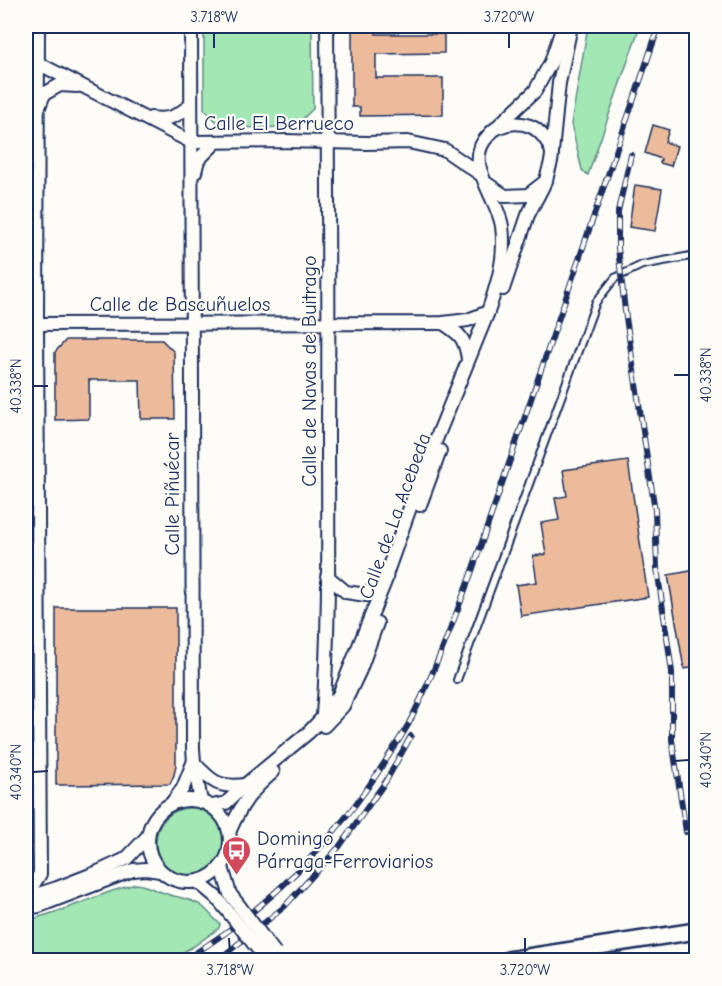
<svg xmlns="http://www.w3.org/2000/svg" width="722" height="986" font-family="'Comic Neue',sans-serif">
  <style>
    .green { fill: #a2e7b4; stroke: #5e8b89; stroke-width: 1.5 }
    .building { fill: #ebbb9b; stroke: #1b2f5e; stroke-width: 1.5 }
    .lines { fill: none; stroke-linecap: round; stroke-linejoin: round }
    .service-casing { stroke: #1b2f5e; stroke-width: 10 }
    .minor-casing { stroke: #1b2f5e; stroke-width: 16 }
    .tertiary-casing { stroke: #1b2f5e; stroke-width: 20 }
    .service { stroke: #fdfcf7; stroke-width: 6 }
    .minor { stroke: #fdfcf7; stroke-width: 12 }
    .tertiary { stroke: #fdfcf7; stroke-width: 15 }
    .rail-casing { stroke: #1b2f5e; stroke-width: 6 }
    .rail { stroke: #fdfcf7; stroke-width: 4; stroke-dasharray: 11; stroke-linecap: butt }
    .minor-bridge-casing { stroke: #1b2f5e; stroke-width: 16; stroke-linecap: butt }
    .minor-bridge { stroke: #fdfcf7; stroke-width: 12 }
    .ticks { fill: none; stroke: #1b2f5e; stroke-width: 2 }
    .labels { text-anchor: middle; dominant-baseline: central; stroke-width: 4.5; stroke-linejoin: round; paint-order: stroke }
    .street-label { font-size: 20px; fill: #1b2f5e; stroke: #fdfcf7 }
    .poi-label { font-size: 20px; fill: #1b2f5e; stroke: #fdfcf7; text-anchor: start }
    .neatline { fill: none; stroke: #1b2f5e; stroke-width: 2 }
    .ticks-label { font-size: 15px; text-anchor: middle; fill: #1b2f5e }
  </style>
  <rect width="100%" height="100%" fill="#fdfcf7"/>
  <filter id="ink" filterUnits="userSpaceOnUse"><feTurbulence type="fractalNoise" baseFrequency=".0167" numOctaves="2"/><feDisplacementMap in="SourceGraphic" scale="12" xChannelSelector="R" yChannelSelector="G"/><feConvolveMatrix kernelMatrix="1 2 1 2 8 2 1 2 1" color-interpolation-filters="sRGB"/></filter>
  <g filter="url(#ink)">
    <g class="green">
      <path d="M204,26H312L313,109L294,127L223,128L204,109Z"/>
      <path d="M588,26H640L588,175L582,170L571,124Z"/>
      <circle cx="190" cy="842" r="34"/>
      <path d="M136,884C147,885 156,891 167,894C179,898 193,899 203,907C208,911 214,919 220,924L219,928L194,946L170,960H26V920C64,913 98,893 136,884Z"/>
    </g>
    <g class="building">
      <path d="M352,26H376V34H444V53L376,54V78H443V115L360,116V107H352Z"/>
      <path d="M653,125L669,130L665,142L677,146L671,166L660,163L661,159L645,153Z"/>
      <path d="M635,185L662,189L655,231L629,227Z"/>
      <path d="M66,340H162L174,352L175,419H141L140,380H89V419L55,420V352Z"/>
      <path d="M628,461L648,597L521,616L516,585L537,582L533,556L546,554L541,523L559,520L555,498L567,496L563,470Z"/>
      <path d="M696,570V667L684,669L668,575Z"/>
      <path d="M56,608H176V765L174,775L170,784L56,785Z"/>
    </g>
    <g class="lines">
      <defs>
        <path id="service" d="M457,680L596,302L615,278L642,265L696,255"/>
        <g id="minor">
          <path d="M191,26L193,748L194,762L201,802"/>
          <path d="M26,57L191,142L285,141L367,143L408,142L445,150L480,174"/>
          <path d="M39,107L44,94L60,85L77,86"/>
          <path d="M151,118C170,121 176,116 191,105"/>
          <path d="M498,126L535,91L551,62L563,26"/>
          <path d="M552,152L559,83L571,26"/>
          <path d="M195,172L198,160L216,142"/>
          <path d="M503,289L528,215L543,186"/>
          <path d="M443,323C460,334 465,338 468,359"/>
          <path d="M26,324L443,323L468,320L488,312"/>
          <path d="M420,505L440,451"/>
          <path d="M327,576L346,592L366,595L385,580"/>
          <path d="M323,715C330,620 328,525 328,430C329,295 328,160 327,26"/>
          <path d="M324,726L343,706L360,670L377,623"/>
          <path d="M194,763C212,782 218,788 245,785"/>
          <circle cx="189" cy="841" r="41"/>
          <path d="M171,804L183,788L193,763"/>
          <path d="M212,806L226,803L245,785L309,732L323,717L339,695L386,579L387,572L422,474L488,312C498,282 506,258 502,226C498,198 462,162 488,136C491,132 494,129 499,127C508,123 520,122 530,126C540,130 551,144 552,154C552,163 547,173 546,181L528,195L505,196L486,183"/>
          <path d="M230,830C242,803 251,791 273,772"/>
          <path d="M222,867L230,894L240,907"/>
          <path d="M198,882L216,897L230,914"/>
          <path d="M26,896L40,874L37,324L38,26"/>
          <path d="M26,898L57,888L98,872L126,859L148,836"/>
          <path d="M26,908L39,906L133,870L146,869L160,871"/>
        </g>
        <path id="tertiary" d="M508,960L696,931"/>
      </defs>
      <use href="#service" class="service-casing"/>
      <use href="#minor" class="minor-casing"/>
      <use href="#tertiary" class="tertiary-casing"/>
      <use href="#service" class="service"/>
      <use href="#minor" class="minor"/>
      <use href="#tertiary" class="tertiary"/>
      <defs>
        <g id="rail">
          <path d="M631,155L618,211V248L625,311L655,511L657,568L672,672V740L686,832"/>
          <path d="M184,960C266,911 335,841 386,760C393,749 401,737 408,725C433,677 452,625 471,574L659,26"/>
          <path d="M218,960L284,907L339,847L386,781L411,736"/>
        </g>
      </defs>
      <use href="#rail" class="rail-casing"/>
      <use href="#rail" class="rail"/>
      <defs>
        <g id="minor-bridge">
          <path d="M240,907L275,953"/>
          <path d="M230,914L265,958"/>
        </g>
      </defs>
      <use href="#minor-bridge" class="minor-bridge-casing"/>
      <use href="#minor-bridge" class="minor-bridge"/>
    </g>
  </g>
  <path class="ticks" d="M214,33V48M509,33V48M674,375H689M33,386H48M674,761L689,760M33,772L48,771M229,938L230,953M525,938V953"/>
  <defs>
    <symbol id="bus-pin" viewBox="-11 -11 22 30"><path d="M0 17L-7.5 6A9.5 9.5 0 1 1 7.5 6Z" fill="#d1495b" stroke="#fdfcf7"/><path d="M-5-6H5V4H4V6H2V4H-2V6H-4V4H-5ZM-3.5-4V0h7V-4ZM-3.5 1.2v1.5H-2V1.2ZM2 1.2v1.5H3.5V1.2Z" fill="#fff"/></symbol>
  </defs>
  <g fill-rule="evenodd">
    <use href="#bus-pin" x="220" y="834" width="33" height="45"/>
  </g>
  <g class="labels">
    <g class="street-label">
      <text x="279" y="123">Calle El Berrueco</text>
      <text x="180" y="304">Calle de Bascuñuelos</text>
      <text transform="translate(309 371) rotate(-90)">Calle de Navas de Buitrago</text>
      <text transform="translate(172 494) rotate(-90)">Calle Piñuécar</text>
      <text transform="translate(395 516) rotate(-70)">Calle de La Acebeda</text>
    </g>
    <g class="poi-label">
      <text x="257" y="838">Domingo<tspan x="257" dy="23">Párraga-Ferroviarios</tspan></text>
    </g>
  </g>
  <rect width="722" height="986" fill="none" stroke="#fdfcf7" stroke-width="66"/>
  <rect x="33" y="33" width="656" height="920" class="neatline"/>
  <g class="ticks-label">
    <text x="214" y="22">3.718°W</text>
    <text x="509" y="22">3.720°W</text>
    <text transform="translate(706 375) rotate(-90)" y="5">40.338°N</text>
    <text transform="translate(16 386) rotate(-90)" y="5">40.338°N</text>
    <text transform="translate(706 760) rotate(-90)" y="5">40.340°N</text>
    <text transform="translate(16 772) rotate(-90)" y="5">40.340°N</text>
    <text x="230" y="975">3.718°W</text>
    <text x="525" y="975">3.720°W</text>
  </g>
</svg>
